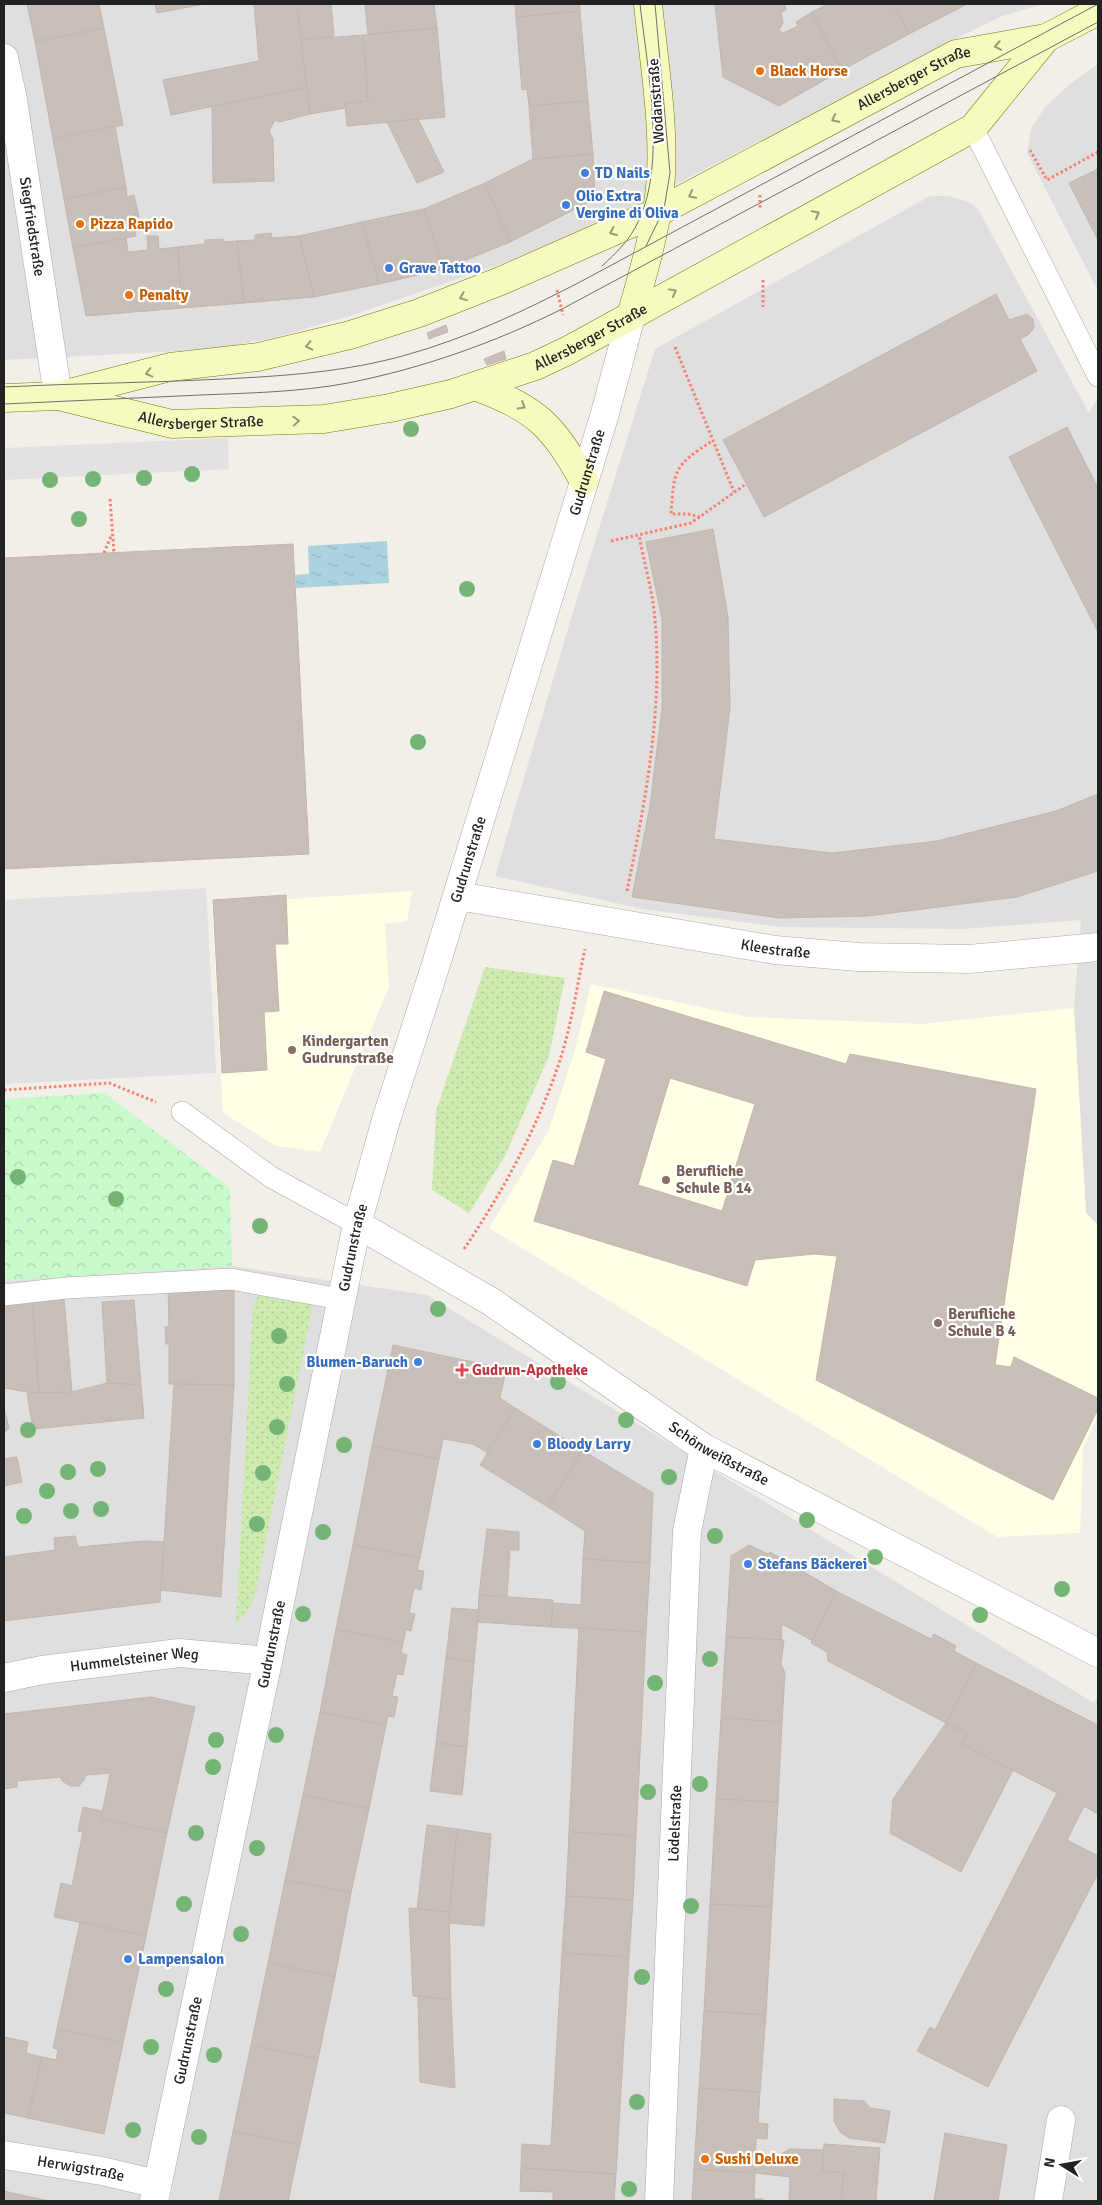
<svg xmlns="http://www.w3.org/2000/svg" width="1102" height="2205" font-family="Signika,sans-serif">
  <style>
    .residential { fill: #e0dfdf }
    .education { fill: #ffffe5 }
    .grass { fill: url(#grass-dots) }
    .park { fill: url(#park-crowns) }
    .parking { fill: #e2e2e2 }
    .water { fill: url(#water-ripples) }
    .building { fill: #c7bfb8; stroke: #c4b6ab; fill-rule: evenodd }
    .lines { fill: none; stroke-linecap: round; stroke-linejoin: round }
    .service-casing { stroke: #a9a9a9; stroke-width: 22 }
    .minor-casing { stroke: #a9a9a9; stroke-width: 29 }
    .tertiary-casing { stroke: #a9a9a9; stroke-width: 29 }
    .secondary-casing { stroke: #707d05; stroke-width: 29 }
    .path { stroke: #fa8072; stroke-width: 3; stroke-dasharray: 2.5 2.5; stroke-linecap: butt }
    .service { stroke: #fff; stroke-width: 21 }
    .minor { stroke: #fff; stroke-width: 28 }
    .tertiary { stroke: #fff; stroke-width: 28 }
    .secondary { stroke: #f7fabf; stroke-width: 28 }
    .tram { stroke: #707070; stroke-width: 1 }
    .tree { fill: #74b475 }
    .oneway { stroke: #979978 }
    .food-dot { fill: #e8710a; stroke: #fff; stroke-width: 2 }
    .shop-dot { fill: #3f7fe0; stroke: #fff; stroke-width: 2 }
    .education-dot { fill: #8d6e63; stroke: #fff; stroke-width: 2 }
    .health-dot { fill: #e0444e; stroke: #fff; stroke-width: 2 }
    .labels { text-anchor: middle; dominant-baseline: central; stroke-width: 4.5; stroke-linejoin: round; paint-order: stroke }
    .food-label { font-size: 15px; font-weight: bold; fill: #c56008; stroke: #fff; text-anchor: start }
    .street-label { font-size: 15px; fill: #222; stroke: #fff }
    .shop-label { font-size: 15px; font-weight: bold; fill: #366cbe; stroke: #fff; text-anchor: start }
    .education-label { font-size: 15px; font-weight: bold; fill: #785e54; stroke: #fff; text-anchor: start }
    .health-label { font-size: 15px; font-weight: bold; fill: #be3a42; stroke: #fff; text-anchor: start }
  </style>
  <defs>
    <pattern id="grass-dots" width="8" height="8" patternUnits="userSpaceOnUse" patternTransform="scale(1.25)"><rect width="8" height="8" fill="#cdebb0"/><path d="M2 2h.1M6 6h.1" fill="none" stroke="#b0c997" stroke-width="1.8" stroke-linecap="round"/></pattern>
    <pattern id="park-crowns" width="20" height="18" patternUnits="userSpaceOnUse" patternTransform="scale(1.25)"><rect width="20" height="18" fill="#c8facc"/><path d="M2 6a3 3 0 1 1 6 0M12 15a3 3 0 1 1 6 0" fill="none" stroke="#acd6af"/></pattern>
    <pattern id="water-ripples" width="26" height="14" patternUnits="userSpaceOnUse" patternTransform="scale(1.25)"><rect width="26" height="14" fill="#aad3df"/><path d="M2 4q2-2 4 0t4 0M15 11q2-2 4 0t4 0" fill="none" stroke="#92b5bf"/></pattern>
  </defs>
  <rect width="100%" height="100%" fill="#f2efe9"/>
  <g class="residential">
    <path d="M4,4H1045L1002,16L953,40L615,216L524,256L353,315L280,336L219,349L4,360Z"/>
    <path d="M1098,64V291L1027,153L1031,129L1045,107L1070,84Z"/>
    <path d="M930,196H949L968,202L978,209L1089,413L1098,397V1225L1086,1213L1074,1008L1081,920L963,929L782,927L643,909L495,876L572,615L655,349Z"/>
    <path d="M232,1266L427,1295L1094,1703L1098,1696V2201H4V1281Z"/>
  </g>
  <g class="education">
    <path d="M412,891L407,921L385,924L389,987L320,1152L276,1146L223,1113L212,904Z"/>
    <path d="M591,984L748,1017L921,1024L1074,1008L1086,1213L1098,1225V1415L1083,1449L1080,1533L997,1537L489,1228L548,1132L575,1050Z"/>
  </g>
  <g class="grass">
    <path d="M485,967L565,978L549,1056L505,1156L469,1213L432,1190L436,1111Z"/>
    <path d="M260,1294L313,1304L256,1591L250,1608L236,1625L253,1304Z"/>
  </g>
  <path class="park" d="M105,1093L230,1188L232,1266L4,1281V1099Z"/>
  <g class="parking">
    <path d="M228,438L229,469L4,480V448Z"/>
    <path d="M206,888L216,1073L4,1084V900Z"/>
  </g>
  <path class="water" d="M387,541L389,583L296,588L295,575L309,574L308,546Z"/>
  <g class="building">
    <path d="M27,4H99L104,28L35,42Z"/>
    <path d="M155,4H205L157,13Z"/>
    <path d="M254,4H297L307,87L171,115L163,80L259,61Z"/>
    <path d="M297,4H331L334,36L301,40Z"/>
    <path d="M365,4H434L437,28L368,34Z"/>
    <path d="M515,4H580V11L516,17Z"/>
    <path d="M715,4H785L786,10L781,12L783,23L779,30L783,33L798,26L796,22L812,12L842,70L779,106L748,90L723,77Z"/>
    <path d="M828,4H893L909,34L842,70L812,12Z"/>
    <path d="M893,4H967L909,34Z"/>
    <path d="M580,11L588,101L529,106L527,89L522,90L516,17Z"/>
    <path d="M104,28L123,125L53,139L35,42Z"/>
    <path d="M437,28L445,117L347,126L345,104L368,101L363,35Z"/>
    <path d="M363,35L368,101L345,104V108L310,114L301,40Z"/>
    <path d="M307,87L310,114L280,122L275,120L269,131L273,139L274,181L213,183L212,107Z"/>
    <path d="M588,101L593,154L533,159L529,106Z"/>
    <path d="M418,119L444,172L417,183L387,122Z"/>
    <path d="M115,126L126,187L64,199L53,139Z"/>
    <path d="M593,154L595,199L510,242L485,183L533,159Z"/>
    <path d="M1098,169V240L1069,183Z"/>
    <path d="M485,183L510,242L444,269L424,209Z"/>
    <path d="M126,187L127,197L134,195L139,217L132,219L136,236L73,248L64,199Z"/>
    <path d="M424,209L444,269L379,284L362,222Z"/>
    <path d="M362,222L379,284L314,297L299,236Z"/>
    <path d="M271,233L272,238L299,236L314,297L244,303L237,241L255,240V235Z"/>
    <path d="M147,236H158L159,249L178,247L182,308L86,316L73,248L126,238L128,252L148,250Z"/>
    <path d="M223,239L224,242L237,241L244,303L182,308L178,247L205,244V240Z"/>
    <path d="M996,294L1009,320L1027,314L1033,319L1034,328L1029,334L1020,339L1037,371L764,517L723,440Z"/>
    <path d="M446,325L448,332L429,339L427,333Z"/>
    <path d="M504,351L506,359L487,365L484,359Z"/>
    <path d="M1067,427L1098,488V632L1009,457Z"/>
    <path d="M713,529L728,617L730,708L714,839L832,853L937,841L1056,811L1098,794V871L1017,897L868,916L779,918L632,897L650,806L662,708V619L646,542Z"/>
    <path d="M293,544L309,854L4,869V558Z"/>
    <path d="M286,895L288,944H275L279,1011L264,1012L267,1070L222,1073L213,900Z"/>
    <path d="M604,991L846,1064L850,1054L1036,1089L995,1365L1011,1367L1014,1357L1098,1398V1409L1053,1500L816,1380L837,1256L814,1254L755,1260L747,1286L534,1221L553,1160L574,1166L606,1059L586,1052ZM670,1078L755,1104L722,1211L638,1185Z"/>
    <path d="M168,1287L234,1288V1385L169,1384V1344H166L165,1327H169Z"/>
    <path d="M32,1299H64L72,1392L39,1394Z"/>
    <path d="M32,1299L39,1394L4,1388V1302Z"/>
    <path d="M134,1300L141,1385L107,1383L102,1302Z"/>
    <path d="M393,1345L506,1369L500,1398L515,1408L488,1453L473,1444L443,1439L439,1459L372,1446Z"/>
    <path d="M107,1383L141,1385L144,1418L33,1429L27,1393L72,1392Z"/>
    <path d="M174,1384L234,1385L221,1597L161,1590Z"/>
    <path d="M4,1408L9,1428L4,1433Z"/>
    <path d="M515,1408L582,1450L548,1507L480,1465Z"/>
    <path d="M372,1446L439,1459L420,1558L353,1545Z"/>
    <path d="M582,1450L653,1493L650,1563L583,1559L585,1531L548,1507Z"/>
    <path d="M17,1457L22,1482L4,1486V1459Z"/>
    <path d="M487,1529L519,1532V1550H510L507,1597L479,1595Z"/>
    <path d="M75,1536L78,1547L144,1541L164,1542L160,1602L4,1621V1557L55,1550L54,1538Z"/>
    <path d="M353,1545L420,1558L417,1570L424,1571L421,1590L414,1588L409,1613L415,1614L411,1631L406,1630L403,1643L336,1629Z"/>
    <path d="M749,1545L768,1554L770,1552L836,1591L813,1641L782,1624L781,1640L726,1637L731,1556Z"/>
    <path d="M583,1559L650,1563L646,1632L551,1627L553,1603L581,1605Z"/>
    <path d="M836,1591L931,1639L934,1634L956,1646L954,1651L976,1663L946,1723L828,1661L827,1652L811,1643Z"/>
    <path d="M479,1595L553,1600L551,1627L478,1622Z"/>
    <path d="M452,1608L479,1610L474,1662L446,1657Z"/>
    <path d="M579,1628L646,1632L636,1836L569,1832Z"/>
    <path d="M336,1629L403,1643L401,1653L407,1655L403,1675L397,1674L392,1696L398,1697L394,1717L388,1716L386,1725L320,1712Z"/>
    <path d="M726,1637L784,1640L781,1664L785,1673L782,1722L721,1718Z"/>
    <path d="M446,1657L474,1662L467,1747L436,1743Z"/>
    <path d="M976,1663L1098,1725V1814L1084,1806L1067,1840L1098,1856V1873L988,2087L917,2051L930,2027L935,2030L1057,1793L962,1744L968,1734L946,1723Z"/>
    <path d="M151,1697L195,1707L167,1833L101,1819L110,1773L85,1775V1779L79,1786H70L61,1780V1777L17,1781V1787L4,1789V1714Z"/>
    <path d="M320,1712L386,1725L369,1809L303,1795Z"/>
    <path d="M721,1718L782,1722L778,1802L716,1799Z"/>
    <path d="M946,1723L968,1734L962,1744L1013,1770L961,1872L890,1833L893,1799Z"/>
    <path d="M436,1743L467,1747L462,1795L430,1791Z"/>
    <path d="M303,1795L369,1809L351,1893L285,1880Z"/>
    <path d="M716,1799L778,1802L772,1907L710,1904Z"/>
    <path d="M83,1807L102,1811L101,1819L167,1833L146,1936L54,1917L61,1883L72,1886L83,1832L78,1831Z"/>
    <path d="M427,1825L457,1829L449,1912L417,1909Z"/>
    <path d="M457,1829L491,1834L484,1926L449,1923Z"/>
    <path d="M569,1832L636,1836L633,1900L566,1896Z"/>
    <path d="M285,1880L351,1893L335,1977L268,1963Z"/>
    <path d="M566,1896L633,1900L629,1957L562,1953Z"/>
    <path d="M710,1904L772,1907L766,2015L704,2011Z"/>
    <path d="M409,1908L449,1912L451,2000L413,1996Z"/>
    <path d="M80,1922L146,1936L123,2043L57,2029Z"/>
    <path d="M562,1953L629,1957L616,2174L521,2168L522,2144L551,2146Z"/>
    <path d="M268,1963L335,1977L318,2059L251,2045Z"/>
    <path d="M418,1996L451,2000L455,2088L420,2082Z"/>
    <path d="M704,2011L766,2015L760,2092L699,2088Z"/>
    <path d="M57,2029L123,2043L104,2134L28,2118L42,2057L56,2060L58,2049L53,2048Z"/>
    <path d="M4,2037L28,2042L26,2053L42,2057L28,2118L4,2113Z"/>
    <path d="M251,2045L318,2059L300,2145L233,2131Z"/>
    <path d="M699,2088L760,2092L758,2123L768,2124L767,2139L756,2138L755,2173L694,2169Z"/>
    <path d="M834,2099L864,2101L870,2108L890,2111L885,2143L849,2138L840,2132L834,2121Z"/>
    <path d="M233,2131L300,2145L288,2201H219Z"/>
    <path d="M945,2133L1007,2145L998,2201H934Z"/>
    <path d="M824,2144L880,2148L876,2201H841L844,2173L822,2171Z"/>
    <path d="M790,2149L824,2150L822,2171L844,2173L841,2201H789L790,2177L755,2173V2160L768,2161Z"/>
    <path d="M521,2168L616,2174L614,2201H553V2192L520,2191Z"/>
    <path d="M694,2169L755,2173L754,2199H763V2201H692Z"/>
    <path d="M4,2191L44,2200L52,2201H4Z"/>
  </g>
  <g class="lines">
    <defs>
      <g id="service">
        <path d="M973,128L1098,376"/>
        <path d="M182,1112L271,1177L357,1224"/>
        <path d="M4,1295L66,1288L231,1279L340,1299"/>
      </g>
      <g id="minor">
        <path id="s1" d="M4,58L13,100L58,396"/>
        <path id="s2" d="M458,896L775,950L858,957L969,959L1098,947"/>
        <path id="s3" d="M357,1224L490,1301L704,1448L1098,1653"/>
        <path id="s4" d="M4,1678L42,1670L179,1653L268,1661"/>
        <path id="s5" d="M4,2155L102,2171L157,2184"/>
        <path id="s6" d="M659,2201L687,1531L704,1448"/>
        <path d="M1048,2201L1061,2120"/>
      </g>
      <g id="tertiary">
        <path id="s7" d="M154,2201L268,1661L357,1224L386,1120L436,964L604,417L631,316"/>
      </g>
      <g id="secondary">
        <path d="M631,316C642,277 654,237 659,197C667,137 654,64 648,4"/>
        <path d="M477,387C538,410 552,425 584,481"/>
        <path id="s8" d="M62,397L172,424L324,419L390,408L451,394L535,366L567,351L973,128L1046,38"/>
        <path id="s9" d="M4,398L58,396L170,367L258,357L350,335L419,313L503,280L664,209L956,54L1046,38L1098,11"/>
      </g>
    </defs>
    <use href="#service" class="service-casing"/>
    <use href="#minor" class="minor-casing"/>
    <use href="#tertiary" class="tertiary-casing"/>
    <use href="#secondary" class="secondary-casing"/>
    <g class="path">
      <path d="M1030,150L1047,180L1098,152"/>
      <path d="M760,195V209"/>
      <path d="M763,280V307"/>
      <path d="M557,290L563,315"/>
      <path d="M675,347L734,492"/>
      <path d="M110,499L114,553"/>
      <path d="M700,517L688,514H671C674,469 674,466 712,441"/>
      <path d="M611,541L691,523L746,484"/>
      <path d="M104,553L112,534"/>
      <path d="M627,891C645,802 663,711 655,620C653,592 644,563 639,535"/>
      <path d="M4,1090L109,1083L156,1102"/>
      <path d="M464,1249C504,1190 539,1125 561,1057C572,1022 577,985 585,949"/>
    </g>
    <use href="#service" class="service"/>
    <use href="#minor" class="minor"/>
    <use href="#tertiary" class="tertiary"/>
    <use href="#secondary" class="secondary"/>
    <g class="tram">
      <path d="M646,246L664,209L670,173L655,4"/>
      <path d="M602,266C616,253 630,240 638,222C667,164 647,67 640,4"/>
      <path d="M4,387C77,383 150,383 223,379C284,376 346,372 406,355C467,338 524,311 580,282L1098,4"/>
      <path d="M4,404C69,401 135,398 201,395C250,393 300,392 348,383C423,368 494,343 562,309L1098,22"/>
    </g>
  </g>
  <g class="tree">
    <circle cx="411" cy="429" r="8"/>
    <circle cx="192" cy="474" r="8"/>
    <circle cx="144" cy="478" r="8"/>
    <circle cx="93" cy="479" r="8"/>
    <circle cx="50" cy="480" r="8"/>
    <circle cx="79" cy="519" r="8"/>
    <circle cx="467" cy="589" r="8"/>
    <circle cx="418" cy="742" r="8"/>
    <circle cx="18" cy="1177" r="8"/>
    <circle cx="116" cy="1199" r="8"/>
    <circle cx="260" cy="1226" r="8"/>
    <circle cx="438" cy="1309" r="8"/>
    <circle cx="279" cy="1336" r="8"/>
    <circle cx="558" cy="1382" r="8"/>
    <circle cx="287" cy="1384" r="8"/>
    <circle cx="626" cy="1420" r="8"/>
    <circle cx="277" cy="1427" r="8"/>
    <circle cx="28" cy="1430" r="8"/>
    <circle cx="344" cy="1445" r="8"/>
    <circle cx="98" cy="1469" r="8"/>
    <circle cx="68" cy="1472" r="8"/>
    <circle cx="263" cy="1473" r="8"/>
    <circle cx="669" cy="1477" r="8"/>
    <circle cx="47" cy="1491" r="8"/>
    <circle cx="101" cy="1509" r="8"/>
    <circle cx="71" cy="1511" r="8"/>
    <circle cx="24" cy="1516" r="8"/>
    <circle cx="807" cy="1520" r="8"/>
    <circle cx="257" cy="1524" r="8"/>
    <circle cx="323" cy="1532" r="8"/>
    <circle cx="715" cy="1536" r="8"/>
    <circle cx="875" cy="1557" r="8"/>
    <circle cx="1062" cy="1589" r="8"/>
    <circle cx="303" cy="1614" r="8"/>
    <circle cx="980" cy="1615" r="8"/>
    <circle cx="710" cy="1659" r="8"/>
    <circle cx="655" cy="1683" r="8"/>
    <circle cx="276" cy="1735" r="8"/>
    <circle cx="216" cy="1740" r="8"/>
    <circle cx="213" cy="1767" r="8"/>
    <circle cx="700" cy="1784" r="8"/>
    <circle cx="648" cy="1792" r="8"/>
    <circle cx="196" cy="1833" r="8"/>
    <circle cx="257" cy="1848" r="8"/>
    <circle cx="184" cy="1904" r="8"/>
    <circle cx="691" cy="1906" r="8"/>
    <circle cx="241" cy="1934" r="8"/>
    <circle cx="642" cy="1977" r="8"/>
    <circle cx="166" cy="1989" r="8"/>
    <circle cx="151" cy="2047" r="8"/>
    <circle cx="214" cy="2055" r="8"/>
    <circle cx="637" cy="2102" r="8"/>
    <circle cx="133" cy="2130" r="8"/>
    <circle cx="199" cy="2137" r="8"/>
    <circle cx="629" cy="2189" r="8"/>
  </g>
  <defs><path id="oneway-chevron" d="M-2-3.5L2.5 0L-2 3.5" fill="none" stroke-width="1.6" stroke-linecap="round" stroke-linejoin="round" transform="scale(1.25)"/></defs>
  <g class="oneway">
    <use href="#oneway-chevron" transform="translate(998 46) rotate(170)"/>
    <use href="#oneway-chevron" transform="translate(835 119) rotate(152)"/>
    <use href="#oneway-chevron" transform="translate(692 195) rotate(152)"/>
    <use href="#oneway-chevron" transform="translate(816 214) rotate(-28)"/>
    <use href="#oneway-chevron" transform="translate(613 232) rotate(156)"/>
    <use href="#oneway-chevron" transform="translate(673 292) rotate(-29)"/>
    <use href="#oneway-chevron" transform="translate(463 297) rotate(158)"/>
    <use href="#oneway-chevron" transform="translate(309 346) rotate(167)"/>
    <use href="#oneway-chevron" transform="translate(149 373) rotate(166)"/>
    <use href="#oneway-chevron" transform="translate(522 406) rotate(31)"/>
    <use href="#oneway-chevron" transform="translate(296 421) rotate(-3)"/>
  </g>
  <g class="food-dot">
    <circle cx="760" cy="71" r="5"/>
    <circle cx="80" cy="224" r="5"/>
    <circle cx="129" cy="295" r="5"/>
    <circle cx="705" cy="2159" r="5"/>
  </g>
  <g class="shop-dot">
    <circle cx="585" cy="173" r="5"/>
    <circle cx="566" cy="205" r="5"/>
    <circle cx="389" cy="268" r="5"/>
    <circle cx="418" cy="1362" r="5"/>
    <circle cx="537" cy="1444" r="5"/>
    <circle cx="748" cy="1564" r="5"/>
    <circle cx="128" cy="1959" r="5"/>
  </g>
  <g class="education-dot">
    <circle cx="292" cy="1050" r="5"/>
    <circle cx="666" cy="1180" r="5"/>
    <circle cx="938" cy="1323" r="5"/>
  </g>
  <path class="health-dot" d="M459.5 1362.5h5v5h5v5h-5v5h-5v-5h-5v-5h5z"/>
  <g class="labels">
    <g class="food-label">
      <text x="770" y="71">Black Horse</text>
      <text x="90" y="224">Pizza Rapido</text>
      <text x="139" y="295">Penalty</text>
      <text x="715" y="2159">Sushi Deluxe</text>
    </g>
    <g class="street-label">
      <text stroke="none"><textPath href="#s9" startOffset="974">Allersberger Straße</textPath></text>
      <text transform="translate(656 101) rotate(-94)">Wodanstraße</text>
      <text stroke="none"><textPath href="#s1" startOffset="171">Siegfriedstraße</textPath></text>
      <text stroke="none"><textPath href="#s8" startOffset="546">Allersberger Straße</textPath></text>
      <text stroke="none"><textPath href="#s8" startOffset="142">Allersberger Straße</textPath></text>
      <text stroke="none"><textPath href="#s7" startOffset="1784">Gudrunstraße</textPath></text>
      <text stroke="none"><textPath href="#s7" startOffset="1379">Gudrunstraße</textPath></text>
      <text stroke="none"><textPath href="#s2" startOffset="322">Kleestraße</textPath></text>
      <text stroke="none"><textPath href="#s7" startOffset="974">Gudrunstraße</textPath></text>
      <text stroke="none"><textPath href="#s3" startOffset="429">Schönweißstraße</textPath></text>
      <text stroke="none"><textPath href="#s7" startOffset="569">Gudrunstraße</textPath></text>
      <text stroke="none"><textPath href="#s4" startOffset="132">Hummelsteiner Weg</textPath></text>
      <text stroke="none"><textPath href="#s6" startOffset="378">Lödelstraße</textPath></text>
      <text stroke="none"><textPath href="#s7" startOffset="164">Gudrunstraße</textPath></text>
      <text stroke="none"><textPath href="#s5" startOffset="78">Herwigstraße</textPath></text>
    </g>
    <g class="shop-label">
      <text x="595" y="173">TD Nails</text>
      <text x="576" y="196">Olio Extra<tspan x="576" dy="17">Vergine di Oliva</tspan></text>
      <text x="399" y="268">Grave Tattoo</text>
      <text x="408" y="1362" text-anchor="end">Blumen-Baruch</text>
      <text x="547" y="1444">Bloody Larry</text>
      <text x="758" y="1564">Stefans Bäckerei</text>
      <text x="138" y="1959">Lampensalon</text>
    </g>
    <g class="education-label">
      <text x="302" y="1041">Kindergarten<tspan x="302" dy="17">Gudrunstraße</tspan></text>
      <text x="676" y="1171">Berufliche<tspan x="676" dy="17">Schule B 14</tspan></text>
      <text x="948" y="1314">Berufliche<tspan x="948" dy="17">Schule B 4</tspan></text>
    </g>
    <g class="health-label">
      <text x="472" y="1370">Gudrun-Apotheke</text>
    </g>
  </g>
  <rect width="1102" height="2205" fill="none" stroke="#222222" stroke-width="10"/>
  <g transform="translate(1062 2165) rotate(281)" stroke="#ffffff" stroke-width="4" paint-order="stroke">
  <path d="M0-4L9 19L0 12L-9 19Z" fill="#222222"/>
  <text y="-8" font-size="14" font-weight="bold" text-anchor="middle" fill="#222222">N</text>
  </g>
</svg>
